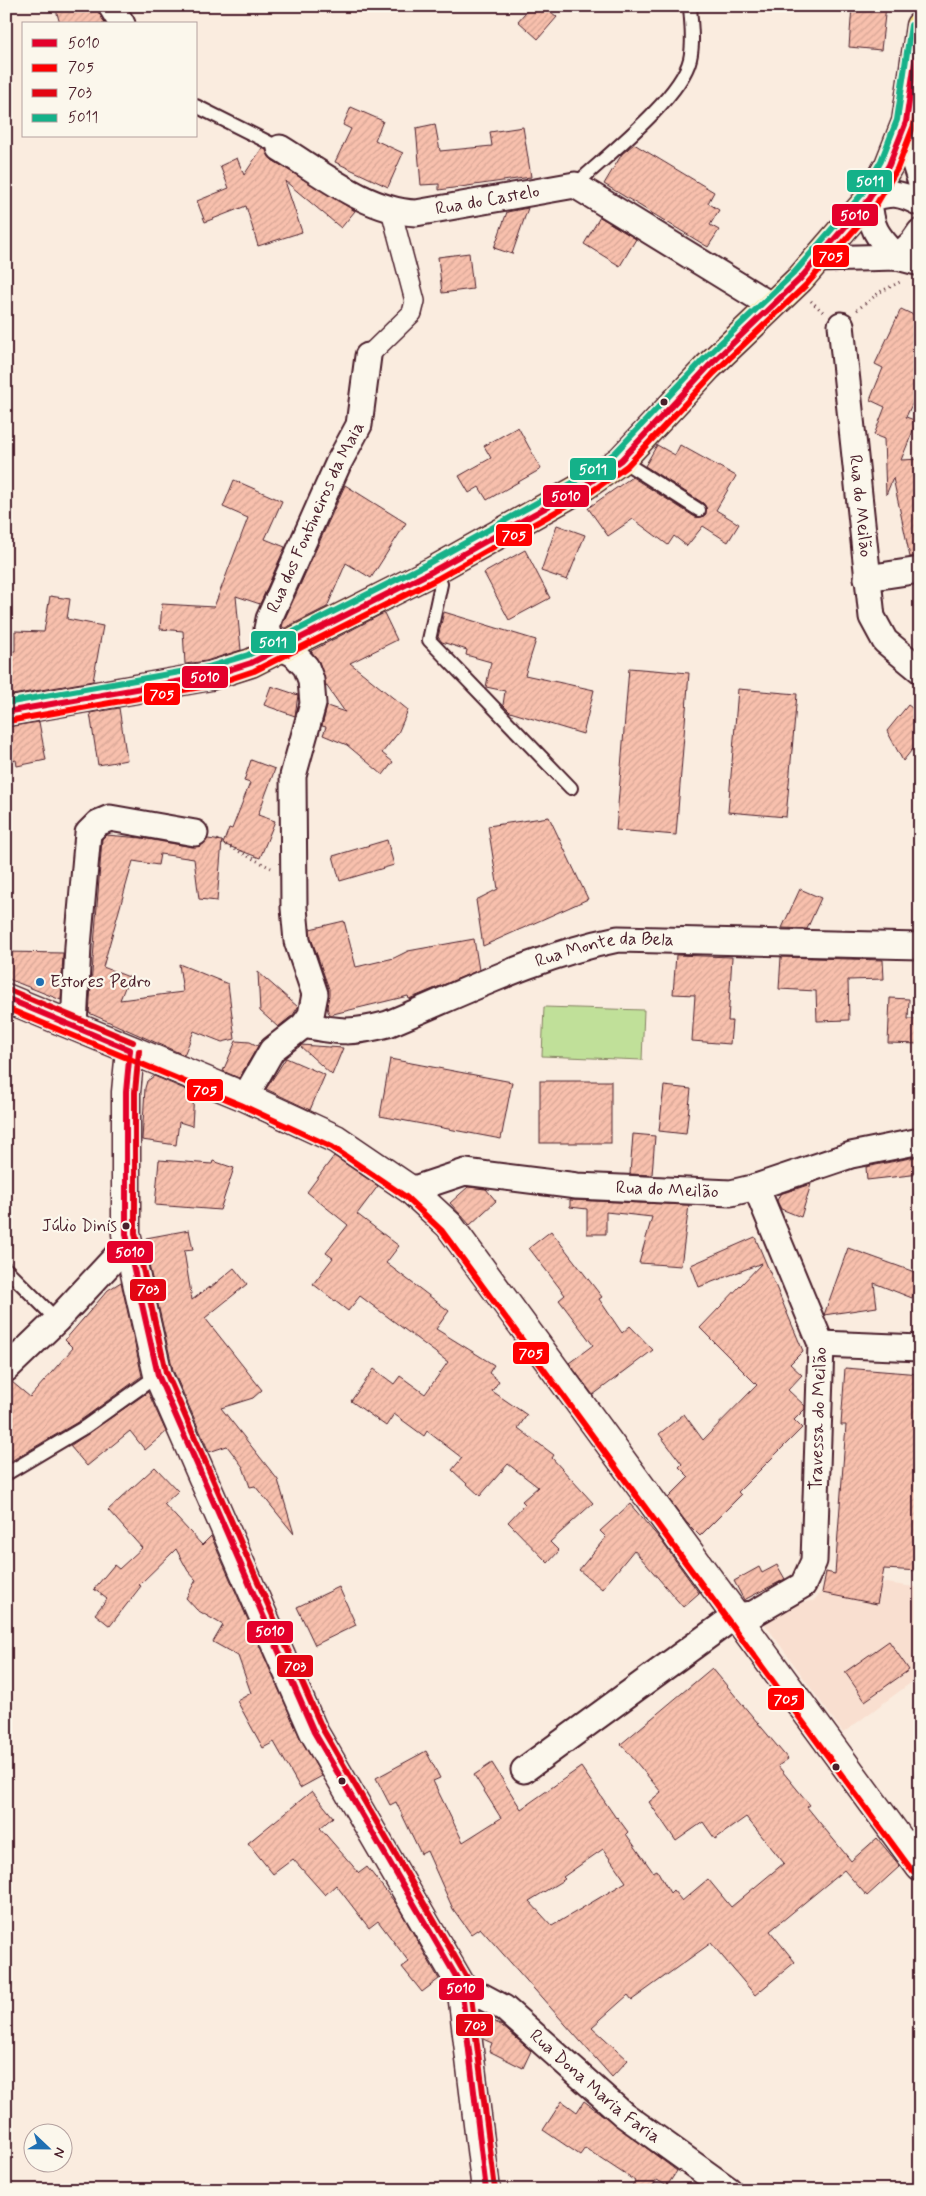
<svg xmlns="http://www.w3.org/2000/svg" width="926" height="2196" font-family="Mynerve,sans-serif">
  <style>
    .built { fill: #f9dfd0 }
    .pitch { fill: #c0e099; stroke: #858062 }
    .building { fill: url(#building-hatch); stroke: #4a1f2b; fill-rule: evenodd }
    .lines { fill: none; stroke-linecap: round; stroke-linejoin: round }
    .service-casing { stroke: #4a1f2b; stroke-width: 16 }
    .pedestrian-casing { stroke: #4a1f2b; stroke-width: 22 }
    .minor-casing { stroke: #4a1f2b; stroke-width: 29 }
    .secondary-casing { stroke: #4a1f2b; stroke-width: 31 }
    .primary-casing { stroke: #4a1f2b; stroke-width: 31 }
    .path { stroke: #4a1f2b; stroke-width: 3; stroke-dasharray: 1 4; stroke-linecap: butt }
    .service { stroke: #fbf7ec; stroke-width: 12 }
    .pedestrian { stroke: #fbf7ec; stroke-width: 19 }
    .minor { stroke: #fbf7ec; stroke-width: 25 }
    .secondary { stroke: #fbf7ec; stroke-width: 28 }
    .primary { stroke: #f6e281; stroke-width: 28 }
    .bus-1-casing { stroke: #fbf7ec; stroke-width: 10 }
    .bus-2-casing { stroke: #fbf7ec; stroke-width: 10 }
    .bus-3-casing { stroke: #fbf7ec; stroke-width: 10 }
    .bus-4-casing { stroke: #fbf7ec; stroke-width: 10 }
    .bus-1 { stroke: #e4002b; stroke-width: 6 }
    .bus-2 { stroke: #f00; stroke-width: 6 }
    .bus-3 { stroke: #e30613; stroke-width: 6 }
    .bus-4 { stroke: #14b189; stroke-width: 6 }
    .bus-dot { fill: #4a1f2b; stroke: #fbf7ec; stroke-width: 2 }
    .poi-dot { fill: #1f6fb2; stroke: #fbf7ec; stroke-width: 2 }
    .labels { text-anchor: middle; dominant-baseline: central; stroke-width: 4.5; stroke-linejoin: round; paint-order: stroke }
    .bus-label { font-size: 17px; fill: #4a1f2b; stroke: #fbf7ec; text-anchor: end }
    .street-label { font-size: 18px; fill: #4a1f2b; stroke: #fbf7ec }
    .poi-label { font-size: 18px; fill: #4a1f2b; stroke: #fbf7ec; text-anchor: start }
    .line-badge { stroke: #fbf7ec; stroke-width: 2 }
    .badge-label { font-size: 14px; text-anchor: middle; font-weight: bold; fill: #fff }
  </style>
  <defs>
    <pattern id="building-hatch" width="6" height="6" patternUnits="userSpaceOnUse" patternTransform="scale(1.25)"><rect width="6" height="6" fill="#f8c0ad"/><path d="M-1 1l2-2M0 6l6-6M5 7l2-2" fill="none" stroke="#d6a595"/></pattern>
  </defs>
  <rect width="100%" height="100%" fill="#faecdf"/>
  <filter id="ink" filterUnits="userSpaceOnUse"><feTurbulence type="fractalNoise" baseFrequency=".02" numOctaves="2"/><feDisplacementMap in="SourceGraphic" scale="10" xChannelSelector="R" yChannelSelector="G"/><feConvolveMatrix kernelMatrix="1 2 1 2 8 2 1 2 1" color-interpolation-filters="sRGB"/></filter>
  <g filter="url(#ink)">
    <path class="built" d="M827,1574L920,1588V1676L843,1733L762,1620L789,1603L813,1601L821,1592Z"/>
    <path class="pitch" d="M544,1007L644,1010L642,1060L542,1056Z"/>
    <g class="building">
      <path d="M55,6H97L105,24H60Z"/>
      <path d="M531,6H544L557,17L538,39L518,21Z"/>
      <path d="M852,6H886L881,50L849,47Z"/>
      <path d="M351,107L383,121L375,140L403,153L388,187L335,162L351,129L343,125Z"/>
      <path d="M435,124L440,151L492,146L490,132L523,127L531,177L439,190V184L421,185L416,128Z"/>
      <path d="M634,144L714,192L708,203L719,210L710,225L719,230L708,247L604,184L622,154Z"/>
      <path d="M262,148L266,150L272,160L355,211L341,228L285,181L302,232L258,246L246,206L205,222L197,201L229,188L220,166L237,158L244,175Z"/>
      <path d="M528,208L512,254L494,248L507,212Z"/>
      <path d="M600,217L636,239L620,266L584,244Z"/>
      <path d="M469,253L473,289L442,293L438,257Z"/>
      <path d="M901,309L920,318V387L906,417L917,421L901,460L920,459V556L910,557L893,478L886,495L884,439L874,435L885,407L870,400L883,368L875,364Z"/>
      <path d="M518,427L541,469L487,500L479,487L469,493L459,476L491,458L484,446Z"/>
      <path d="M657,445L675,455L680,445L736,476L716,510L739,524L728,542L703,526L687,546L674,536L668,545L633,519L608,536L588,508L632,477L695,517H702L706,514V507L703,503L645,466Z"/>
      <path d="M234,480L282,501L265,539L285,547L260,604L236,596L241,650L206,661L185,664L183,631L160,629L162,604L214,607L248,518L223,507Z"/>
      <path d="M345,485L406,523L371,578L346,563L327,607L285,628L282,627L283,623Z"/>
      <path d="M557,525L585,535L567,580L541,571Z"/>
      <path d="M525,550L550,598L509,620L484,573Z"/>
      <path d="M50,596L70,599L67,619L103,626L93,681L6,696V652L15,651V631L44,632Z"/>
      <path d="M444,612L536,640L525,675L594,690L583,734L510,712L503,705L505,691L486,687L491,662L466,655L467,650L442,642L438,637Z"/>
      <path d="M384,613L397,640L350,663L408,710L398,733L382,753L393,762L383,775L347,745L323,735L326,727L322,726L327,706L345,712L326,685L319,662L311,651Z"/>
      <path d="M629,668L689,673L676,835L616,830Z"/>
      <path d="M271,686L298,695L295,716L264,705Z"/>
      <path d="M738,689L797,694L786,817L728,812Z"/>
      <path d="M908,705L920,714V740L903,761L887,731Z"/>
      <path d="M119,708L127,760L98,765L90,713Z"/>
      <path d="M39,722L46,760L17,766L16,760L6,762V727Z"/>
      <path d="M251,760L275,769L258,815L275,821L260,858L223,844L229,828L232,829L250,783L244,781Z"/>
      <path d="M549,817L588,899L483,946L476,900L498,889L488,826Z"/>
      <path d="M106,835L142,838L192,847L200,846L208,839L222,841L217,901L199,899L194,859L160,854L158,865L133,861L103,967L129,977L120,1000L183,992L179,964L228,984L235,1039L222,1042L194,1031L184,1055L89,1013L102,839Z"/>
      <path d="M387,840L394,865L340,881L333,856Z"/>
      <path d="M800,889L821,898L807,929L782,928Z"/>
      <path d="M344,921L356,967L394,958L408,951L474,939L479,970L409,999L408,996L329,1015L327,1007L329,989L311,938L310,929Z"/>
      <path d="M6,952L63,953L61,1000L6,978Z"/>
      <path d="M676,955L732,957L728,1021H732L730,1044L692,1041L695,995L673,994Z"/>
      <path d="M781,957L883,960L884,979L848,980L849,1020L817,1021L816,991L779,989Z"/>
      <path d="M258,972L298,1007L293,1015L278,1027L260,1011Z"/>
      <path d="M890,998L909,999L908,1019H920V1044L888,1043Z"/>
      <path d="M236,1041L250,1042L258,1046L239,1078L223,1071Z"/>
      <path d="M301,1045L343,1048L332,1075L300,1046Z"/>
      <path d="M286,1058L325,1075L310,1110L266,1089Z"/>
      <path d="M390,1059L512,1082L501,1139L380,1116Z"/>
      <path d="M154,1076L194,1093L192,1126L179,1122L176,1145L142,1140L145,1088L147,1081Z"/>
      <rect x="540" y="1081" width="71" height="62"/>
      <path d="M664,1086L691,1089L686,1134L659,1131Z"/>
      <path d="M633,1134L655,1136L652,1175L630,1174Z"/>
      <path d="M334,1156L378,1186L357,1214L399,1246L386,1263L449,1311L436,1329L494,1365L489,1373L499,1381L492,1391L527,1415L518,1428L554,1455L552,1458L593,1503L550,1542L559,1551L548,1563L508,1522L525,1504L522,1501L538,1487L508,1464L480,1496L452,1470L462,1458L427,1431L424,1436L394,1414L386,1426L351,1401L374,1369L394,1384L400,1376L425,1394L448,1362L360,1296L348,1311L313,1284L333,1258L326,1253L348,1225L307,1192Z"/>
      <path d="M920,1156V1174L867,1180L866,1167Z"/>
      <path d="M159,1160L212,1164L213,1161L234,1168L220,1210L155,1205Z"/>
      <path d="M811,1184L801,1217L781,1209L777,1201L780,1194Z"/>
      <path d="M468,1187L486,1189L496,1201L470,1225L450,1203Z"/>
      <path d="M570,1200L689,1205L681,1266L639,1263L652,1217L606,1212V1234H587V1209L570,1207Z"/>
      <path d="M189,1230L193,1250L184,1251L192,1300L209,1287L210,1288L234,1268L247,1284L205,1318L262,1390L253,1398L221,1408L278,1480L294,1534L255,1486L250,1487L243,1467L227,1446L209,1452L173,1370L149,1265L146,1238Z"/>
      <path d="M551,1231L602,1297L599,1299L622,1333L630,1326L653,1350L593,1395L569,1363L593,1345L559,1300L565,1295L529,1248Z"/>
      <path d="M755,1237L803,1351L790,1364L802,1375L788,1390L805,1406V1409L794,1420L802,1428L738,1492L741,1495L700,1536L687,1523L668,1498L689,1477L679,1467L682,1464L659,1434L684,1414L703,1440L757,1385L700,1328L762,1263L699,1287L691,1265Z"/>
      <path d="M848,1248L920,1274L912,1298L874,1283L877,1307L824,1315Z"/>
      <path d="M121,1282L142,1376L81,1420L6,1464V1383L12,1382L30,1397L73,1348L65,1340L108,1290Z"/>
      <path d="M845,1368L920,1374V1571L884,1569L877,1604L822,1593L826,1572L835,1574L846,1425H841Z"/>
      <path d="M148,1392L166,1432L145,1450L130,1431L87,1466L70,1446Z"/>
      <path d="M155,1467L178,1491L164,1504L202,1545L211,1536L300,1738L322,1776L300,1788L274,1742L263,1748L237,1701L251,1693L238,1656L213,1642L223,1625L197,1610L186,1598L196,1580L188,1571L176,1549L139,1585L141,1586L110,1626L95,1614L107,1599L94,1589L114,1565L119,1569L142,1548L108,1510Z"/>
      <path d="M630,1504L660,1539L699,1593L683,1607L634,1550L602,1589L579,1570L606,1537L600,1531Z"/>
      <path d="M777,1565L785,1579L744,1600L734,1581L759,1567L762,1573Z"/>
      <path d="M339,1587L356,1625L315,1645L297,1607Z"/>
      <path d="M889,1641L909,1670L865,1701L845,1672Z"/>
      <path d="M712,1668L788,1759L778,1766L810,1805L807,1807L851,1861L877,1838L900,1866L867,1896L844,1870L770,1931L795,1962L755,1995L711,1943L632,2000L628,1995L592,2027L628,2060L612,2077L480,1928L471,1934L453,1909L427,1851L421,1854L396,1802L390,1805L376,1778L426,1751L440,1778L433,1781L463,1842L501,1818L474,1775L492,1763L521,1809L581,1767L616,1818L617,1817L628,1832L626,1834L653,1872L657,1870L670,1893L673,1890L682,1901L708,1879L731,1907L784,1863L746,1817L715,1839L703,1822L676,1841L649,1802L661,1792L621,1744ZM603,1849L626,1882L552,1926L529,1901L565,1879L563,1877Z"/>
      <path d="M312,1791L333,1817L320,1828L359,1873L367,1867L397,1905L439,1979L422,1992L402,1967L409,1962L378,1921L369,1928L336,1885L325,1895L293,1859L273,1874L248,1843Z"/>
      <path d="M488,2018L501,2025L531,2051L523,2068L489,2051L492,2043L483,2039L482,2030Z"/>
      <path d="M562,2101L577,2112L584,2101L677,2171L667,2186L657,2180L650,2190H629L635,2181L585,2148L580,2155L543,2130Z"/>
    </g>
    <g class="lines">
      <defs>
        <g id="service">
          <path d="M196,106L280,148"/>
          <path d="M575,185C605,157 681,98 690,59C694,42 691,24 690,6"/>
          <path d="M621,460L699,510"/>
          <path d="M433,571L441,584L429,640L571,788"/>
          <path d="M6,1269L57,1320"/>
          <path d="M6,1474L85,1427L158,1375"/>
        </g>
        <path id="pedestrian" d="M368,356L412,313L415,301L391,210"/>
        <g id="minor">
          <path d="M111,6L122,24"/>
          <path d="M906,122L910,148L920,180"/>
          <path id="s1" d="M280,148C321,173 367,211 416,213L575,185L772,306"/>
          <path d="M897,257C876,235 871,229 869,199C892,192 898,192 920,203"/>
          <path d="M897,257L913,242L920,232"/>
          <path d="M819,259L897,257L920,263"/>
          <path id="s2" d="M841,325L872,617L885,641L920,670"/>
          <path d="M867,578L920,570"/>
          <path id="s3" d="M304,1025C340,1032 351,1034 388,1024C463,993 538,955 618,939L920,946"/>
          <path d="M74,1026L78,946L88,833L98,823L110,818L195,833"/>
          <path id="s4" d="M245,1097L272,1050L304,1025L311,1015L315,994L297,941L294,908L293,776L313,704L311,680L306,667L294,654L282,648L271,638L267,629L269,619L338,464L359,425L368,356"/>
          <path id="s5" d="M411,1190L465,1172L577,1186L731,1193L756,1187L851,1155L920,1141"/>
          <path d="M821,1344L920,1348"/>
          <path d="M6,1369L57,1320L128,1244"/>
          <path id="s6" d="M524,1770L735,1616L753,1614L803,1585L814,1561L821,1344L756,1187"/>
          <path id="s7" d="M461,1985L504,2008L623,2114L729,2190"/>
        </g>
        <g id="secondary">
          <path d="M6,998L245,1097L336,1139L411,1190L449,1225L920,1867"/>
          <path d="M130,1050L126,1092V1234L158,1375L314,1732L461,1985L486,2190"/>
        </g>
        <path id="primary" d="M6,712L210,676L251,663L433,571L586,485L621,460L708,367L800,279L869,199L889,165L906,122L920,26"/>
      </defs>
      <use href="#service" class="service-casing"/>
      <use href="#pedestrian" class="pedestrian-casing"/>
      <use href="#minor" class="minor-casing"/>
      <use href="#secondary" class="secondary-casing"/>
      <use href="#primary" class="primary-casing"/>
      <g class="path">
        <path d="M811,301L823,312"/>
        <path d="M857,310L880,292L900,282"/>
        <path d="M217,840L271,868"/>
      </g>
      <use href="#service" class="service"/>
      <use href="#pedestrian" class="pedestrian"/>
      <use href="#minor" class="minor"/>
      <use href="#secondary" class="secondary"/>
      <use href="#primary" class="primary"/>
      <defs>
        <g id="bus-1">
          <path d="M6,712L210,676L251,663L433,571L586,485L621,460L708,367L800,279L869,199L889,165L906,122L920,28"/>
          <path d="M6,998L130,1050"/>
          <path d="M130,1050L126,1092V1234L158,1375L314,1732L461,1985L486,2190"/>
        </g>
        <g id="bus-2">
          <path d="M8,721L212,685L254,671L437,579L591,492L627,466L714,373L806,285L876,205L897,169L914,125L920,88"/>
          <path d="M6,1008L241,1105L332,1147L406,1197L442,1231L913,1872"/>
        </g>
        <g id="bus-3">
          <path d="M9,990L133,1042"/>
          <path d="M139,1051L135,1092V1233L166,1372L322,1728L469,1981L495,2189"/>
        </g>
        <path id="bus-4" d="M6,703L208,667L248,655L429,563L581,478L615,453L702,361L794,273L862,194L881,161L897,120L911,25"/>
      </defs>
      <use href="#bus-1" class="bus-1-casing"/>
      <use href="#bus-2" class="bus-2-casing"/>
      <use href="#bus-3" class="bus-3-casing"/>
      <use href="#bus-4" class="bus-4-casing"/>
      <use href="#bus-1" class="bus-1"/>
      <use href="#bus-2" class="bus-2"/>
      <use href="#bus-3" class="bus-3"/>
      <use href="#bus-4" class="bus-4"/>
    </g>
  </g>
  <g class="bus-dot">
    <circle cx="664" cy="402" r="4.5"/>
    <circle cx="126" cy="1226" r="4.5"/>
    <circle cx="836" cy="1767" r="4.5"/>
    <circle cx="342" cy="1781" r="4.5"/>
  </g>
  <circle class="poi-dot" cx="40" cy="982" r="5"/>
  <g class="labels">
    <g class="bus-label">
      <text x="117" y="1226">Júlio Dinis</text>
    </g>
    <g class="street-label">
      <text stroke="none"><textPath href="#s1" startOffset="225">Rua do Castelo</textPath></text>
      <text stroke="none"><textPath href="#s2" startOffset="182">Rua do Meilão</textPath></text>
      <text stroke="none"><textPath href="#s4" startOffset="640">Rua dos Fontineiros da Maia</textPath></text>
      <text stroke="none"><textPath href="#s3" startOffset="316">Rua Monte da Bela</textPath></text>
      <text stroke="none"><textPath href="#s5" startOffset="260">Rua do Meilão</textPath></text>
      <text stroke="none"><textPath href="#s6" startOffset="506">Travessa do Meilão</textPath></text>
      <text stroke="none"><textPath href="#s7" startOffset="169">Rua Dona Maria Faria</textPath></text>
    </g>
    <g class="poi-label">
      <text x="50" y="982">Estores Pedro</text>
    </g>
  </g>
  <g class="line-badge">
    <rect x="846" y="169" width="47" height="24" rx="5" fill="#14b189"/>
    <rect x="831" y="203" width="48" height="24" rx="5" fill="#e4002b"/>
    <rect x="812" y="244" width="38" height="24" rx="5" fill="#f00"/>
    <rect x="569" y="457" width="48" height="24" rx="5" fill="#14b189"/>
    <rect x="542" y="484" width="48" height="24" rx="5" fill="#e4002b"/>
    <rect x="495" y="523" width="38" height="24" rx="5" fill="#f00"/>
    <rect x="250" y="630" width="47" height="24" rx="5" fill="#14b189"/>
    <rect x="181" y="665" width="48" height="24" rx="5" fill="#e4002b"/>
    <rect x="143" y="682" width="38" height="24" rx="5" fill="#f00"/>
    <rect x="186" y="1078" width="38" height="24" rx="5" fill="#f00"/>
    <rect x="106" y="1240" width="48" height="24" rx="5" fill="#e4002b"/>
    <rect x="129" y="1278" width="38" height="24" rx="5" fill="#e30613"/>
    <rect x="512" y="1341" width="38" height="24" rx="5" fill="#f00"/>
    <rect x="246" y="1620" width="48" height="24" rx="5" fill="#e4002b"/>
    <rect x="276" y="1654" width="38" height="24" rx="5" fill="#e30613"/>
    <rect x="767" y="1687" width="38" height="24" rx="5" fill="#f00"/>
    <rect x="438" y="1977" width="47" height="24" rx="5" fill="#e4002b"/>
    <rect x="455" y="2013" width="39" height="24" rx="5" fill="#e30613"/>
  </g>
  <g class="badge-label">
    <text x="870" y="186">5011</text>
    <text x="855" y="220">5010</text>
    <text x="831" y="261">705</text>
    <text x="593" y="474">5011</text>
    <text x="566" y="501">5010</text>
    <text x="514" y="540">705</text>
    <text x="273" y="647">5011</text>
    <text x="205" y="682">5010</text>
    <text x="162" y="699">705</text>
    <text x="205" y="1095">705</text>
    <text x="130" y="1257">5010</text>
    <text x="148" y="1294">703</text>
    <text x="531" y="1358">705</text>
    <text x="270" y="1636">5010</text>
    <text x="295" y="1671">703</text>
    <text x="786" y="1704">705</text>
    <text x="461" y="1993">5010</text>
    <text x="475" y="2030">703</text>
  </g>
  <rect width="926" height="2196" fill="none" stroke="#fbf7ec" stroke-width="25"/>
  <rect x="12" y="12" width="901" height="2171" fill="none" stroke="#4a1f2b" stroke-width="2" filter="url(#ink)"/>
  <rect x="22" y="22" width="175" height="115" fill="#fbf7ec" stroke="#b4a19f"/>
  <rect x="32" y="39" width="25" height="8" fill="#e4002b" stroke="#b4a19f"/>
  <text x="68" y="48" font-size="15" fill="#4a1f2b">5010</text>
  <rect x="32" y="64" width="25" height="8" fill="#ff0000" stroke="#b4a19f"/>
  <text x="68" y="72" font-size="15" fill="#4a1f2b">705</text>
  <rect x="32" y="89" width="25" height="8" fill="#e30613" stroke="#b4a19f"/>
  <text x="68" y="98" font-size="15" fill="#4a1f2b">703</text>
  <rect x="32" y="114" width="25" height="8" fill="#14b189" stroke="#b4a19f"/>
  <text x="68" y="122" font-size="15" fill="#4a1f2b">5011</text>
  <g transform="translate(48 2148) rotate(112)"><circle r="24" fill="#fbf7ec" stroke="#b4a19f"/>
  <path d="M0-4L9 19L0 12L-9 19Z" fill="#1f6fb2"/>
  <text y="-8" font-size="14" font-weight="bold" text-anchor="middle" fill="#4a1f2b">N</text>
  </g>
</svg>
